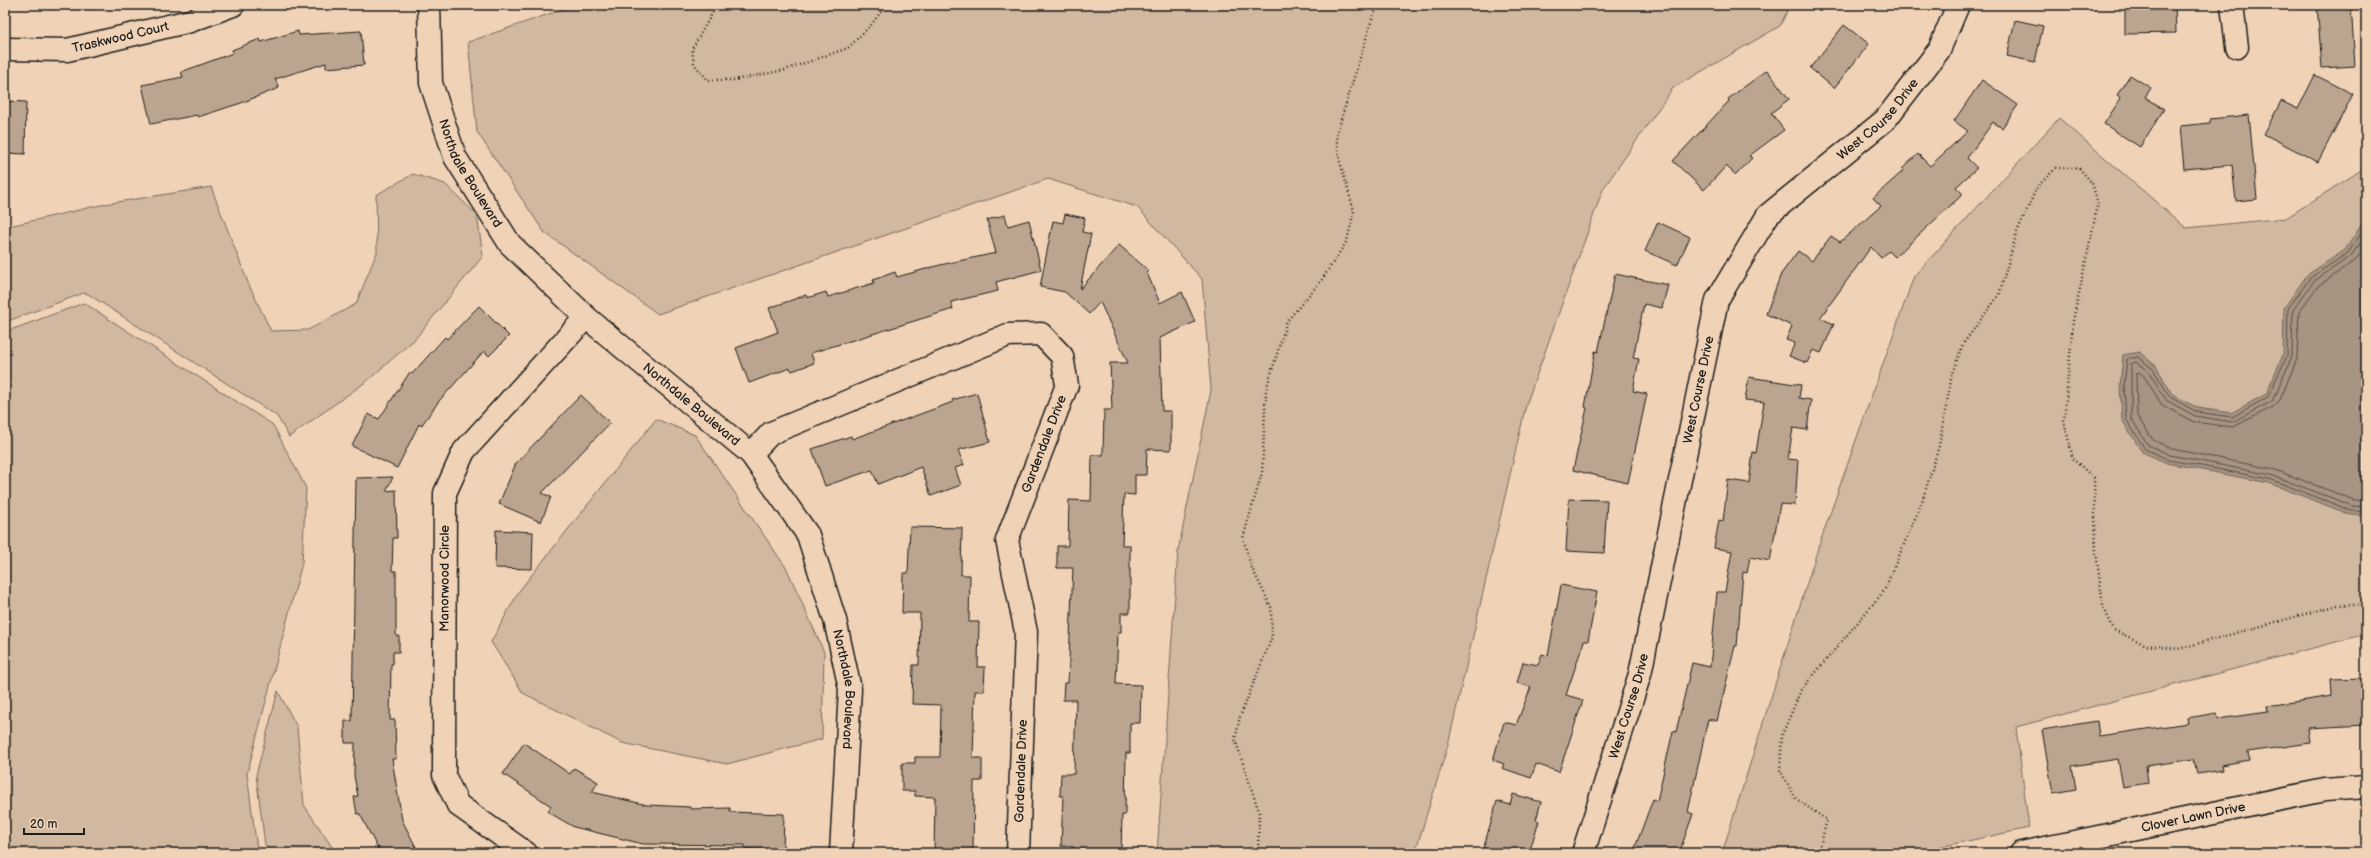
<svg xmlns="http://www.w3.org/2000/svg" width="2371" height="858" font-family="'Balsamiq Sans',sans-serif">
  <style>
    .green { fill: #d1b8a0; stroke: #766a5e }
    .water { fill: #a79482; stroke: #6f6459 }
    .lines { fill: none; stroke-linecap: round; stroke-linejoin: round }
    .shore { stroke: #544c45; stroke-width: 1 }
    .building { fill: #bca590; stroke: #1c1c1c }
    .minor-casing { stroke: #1c1c1c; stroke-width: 25 }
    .tertiary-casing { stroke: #1c1c1c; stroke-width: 25 }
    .path { stroke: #1c1c1c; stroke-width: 2.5; stroke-dasharray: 1 3; stroke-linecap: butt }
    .minor { stroke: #f0d3b6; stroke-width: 22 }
    .tertiary { stroke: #f0d3b6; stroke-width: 22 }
    .labels { text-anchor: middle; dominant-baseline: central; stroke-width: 4; stroke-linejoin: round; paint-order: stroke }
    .street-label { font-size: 13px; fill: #1c1c1c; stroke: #f0d3b6 }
  </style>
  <rect width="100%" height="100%" fill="#f0d3b6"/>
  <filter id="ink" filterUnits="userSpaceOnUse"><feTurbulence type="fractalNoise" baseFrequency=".025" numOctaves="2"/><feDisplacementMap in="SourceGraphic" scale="8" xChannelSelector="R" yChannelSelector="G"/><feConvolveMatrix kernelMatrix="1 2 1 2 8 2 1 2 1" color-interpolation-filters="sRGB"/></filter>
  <g filter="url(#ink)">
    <g class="green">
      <path d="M575,5H1790L1780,26L1673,88L1603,189L1526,405L1448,745L1415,853H1157L1178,551L1211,390L1202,279L1137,207L1048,179L658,314L544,232L477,132L468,42Z"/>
      <path d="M2059,118L2186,228L2286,218L2366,167V634L2016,727L2029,828L1911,853H1722L1819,545L1914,276Z"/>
      <path d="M413,174L445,184L477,215L483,256L415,339L367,381L289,437L277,416L88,294L84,293L5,322V227L105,204L211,187L249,285L271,331L308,330L356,304L377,252L376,195Z"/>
      <path d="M84,303L273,425L306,488L302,563L247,774L257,849L260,853H5V332Z"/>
      <path d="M656,419L695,435L787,569L824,652L822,739L727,764L622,743L523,693L491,642L519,591Z"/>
      <path d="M278,691L297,727L304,805L336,853H272L265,845L256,775Z"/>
    </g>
    <path class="water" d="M2366,218V516L2351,515L2269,483L2167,463L2142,452L2122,420L2120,386L2123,355L2139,352L2156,366L2172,394L2198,408L2231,413L2266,394L2283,355L2284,308L2307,275L2345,250Z"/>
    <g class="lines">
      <g class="shore">
        <path d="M2366,226L2348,253L2310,278L2288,309L2287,356L2268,397L2232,417L2197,412L2170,397L2153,369L2138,357L2127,359L2124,386L2126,419L2145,449L2169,460L2270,479L2352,511L2366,512"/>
        <path d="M2366,235L2351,256L2314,281L2293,310L2292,356L2275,397L2271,402L2232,422L2195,416L2166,400L2149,372L2136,362L2131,364V418L2148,445L2170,455L2271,475L2353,506L2366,507"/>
        <path d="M2366,245L2355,261L2318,286L2299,312L2297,359L2280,400L2273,407L2233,427L2194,422L2162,405L2144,376L2139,372L2136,373L2137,416L2153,440L2172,449L2273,469L2354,500L2366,501"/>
      </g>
    </g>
    <g class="building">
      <path d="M2175,5L2176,33L2125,34V6Z"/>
      <path d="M2317,5H2351L2355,66L2322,68Z"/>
      <path d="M2015,20L2043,26L2035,62L2007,56Z"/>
      <path d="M1844,25L1869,44L1834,88L1810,68Z"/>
      <path d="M298,31L299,35L361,31L364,65L326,68V63L275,79L279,88L241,103L198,117L197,115L151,124L142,85L183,77L181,72L233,53L232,50L260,39L261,42Z"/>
      <path d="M1767,70L1789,99L1771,113L1784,130L1749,156L1752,158L1736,175L1726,166L1704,190L1673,161L1729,101L1728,99Z"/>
      <path d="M2130,75L2151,88L2145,97L2164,109L2140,147L2104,124L2121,98L2117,95Z"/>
      <path d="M2315,75L2353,94L2318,162L2264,134L2281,101L2298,109Z"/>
      <path d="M1982,80L2018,105L2002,128L1993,122L1967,158L1977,168L1956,187L1963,194L1895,257L1889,251L1881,258L1871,247L1820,318L1834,324L1821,353L1813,350L1807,363L1789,356L1795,343L1786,340L1792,326L1766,314L1781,274L1798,251L1812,261L1831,236L1840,242L1881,206L1873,198L1903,171L1902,169L1918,154L1930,166L1968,131L1954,121Z"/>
      <path d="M5,101L26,102L25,154L5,153Z"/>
      <path d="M2249,115L2257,199L2236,201L2232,165L2184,169L2180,126L2210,123V119Z"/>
      <path d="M1065,214L1085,218L1082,232L1091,234L1080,289L1119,245L1149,271L1147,273L1160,303L1182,292L1195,322L1160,338L1162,411H1171V450L1147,449L1146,475H1135V495L1124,494L1122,545H1130V613H1121V632H1118L1116,684L1141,685L1140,723H1130V753H1126L1125,815H1122L1121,853H1074V847L1061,846L1063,796H1060L1061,774H1074L1076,700H1063L1064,683H1068L1073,568H1057V546H1068L1069,500L1091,501L1092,455H1103L1104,410H1112L1110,363H1128L1100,302L1089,314L1065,292L1040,287L1053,221L1063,223Z"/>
      <path d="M1005,215L1008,226L1029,220L1041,270L996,282L998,291L951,302L953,309L811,353L814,363L792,371L790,368L749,383L736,348L778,332L769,308L806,295L807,298L826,292L828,297L874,283L873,280L895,272L897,277L940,265L996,253L987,220Z"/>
      <path d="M1658,222L1690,237L1677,265L1645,251Z"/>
      <path d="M1615,274L1668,285L1662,308L1644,304L1633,358L1639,359L1633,391L1647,394L1628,483L1573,470L1587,408L1585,407L1595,351L1598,352Z"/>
      <path d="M479,306L509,336L489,356L484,351L439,401L421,426L419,424L397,468L352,446L368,414L379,419L410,372L412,374L445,337L447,339Z"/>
      <path d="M1749,377L1801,385L1799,398L1811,400L1807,430L1793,428L1788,459L1798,460L1795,505L1780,504L1770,561L1750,557L1747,573L1743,572L1737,646H1735L1717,721L1708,719L1688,812L1693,814L1679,853H1633L1653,799L1657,801L1673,731L1676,732L1692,663L1710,667L1717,592H1725L1732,551L1714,548L1719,520L1723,521L1728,480L1749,483L1753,452L1756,453L1764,402L1745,400Z"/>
      <path d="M977,393L990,442L958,450L964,465L955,468L961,485L931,496L921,467L878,484L872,470L825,486L812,449L851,436L852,439L953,402L952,400Z"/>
      <path d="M581,395L610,423L542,493L551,497L541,522L499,504L516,463Z"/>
      <path d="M393,477L386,491L396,490L397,538H393L392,571H396V636H399V652H393V664H391L390,720H395L396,759H392L402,820L419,853H380L360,814H357L354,797L358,796L354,776L355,743H345V721H352L356,478Z"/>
      <path d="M1569,499L1607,500L1604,553L1566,551Z"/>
      <path d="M910,527L962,528L961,575H970L969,622H979L978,667H985L984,691H975L973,758H982V781H974L973,853H934L935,797L915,796V791H902V763H915V757H940L941,705L912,704L913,665H919L920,613H902L903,573H908Z"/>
      <path d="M496,530L533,532L532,569L495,568Z"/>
      <path d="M1561,585L1597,592L1588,641H1584L1566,695L1583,700L1559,772L1536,764L1531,778L1502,768L1504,764L1493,760L1504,722L1516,725L1531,687L1517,683L1523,662L1538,665L1542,654L1548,656Z"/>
      <path d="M2366,678V725L2308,728L2310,743L2248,752L2249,760L2221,765L2222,770L2197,774L2194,759L2146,766L2148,783L2123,787L2118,759L2072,766L2076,789L2053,793L2042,730L2097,721L2099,736L2188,723L2187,718L2217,713L2218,719L2268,712L2267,706L2332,696L2331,679Z"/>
      <path d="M524,743L570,774L574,768L598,782L592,792L647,805L690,807V809L730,808V812L784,814L783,851L745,849V845L643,844L574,827L548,812L551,806L503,774Z"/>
      <path d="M1513,794L1541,802L1536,820L1539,821L1529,853H1482L1497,801L1510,805Z"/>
    </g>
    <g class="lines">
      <defs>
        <g id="minor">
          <path d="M2232,5L2237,47"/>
          <path id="s1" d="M5,49L67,50L190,21L233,5"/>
          <path d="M751,454L771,433L1008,335L1041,334L1062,356L1067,385L1007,540L1026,632L1018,853"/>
          <path id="s2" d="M526,853L458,805L444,775L445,493L464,451L586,317"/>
          <path id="s3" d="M1583,853L1640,674L1717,300L1768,215L1885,120L1939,50L1958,5"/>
          <path id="s4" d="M2021,853L2325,790L2366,787"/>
        </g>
        <g id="tertiary">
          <path id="s5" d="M429,5L431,83L455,157L510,244L586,317L751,454L808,535L835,620L850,689L841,853"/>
        </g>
      </defs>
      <use href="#minor" class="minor-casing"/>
      <use href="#tertiary" class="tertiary-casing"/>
      <g class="path">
        <path d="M717,5L692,49L694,64L708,80H734L785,70L848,48L871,25L886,5"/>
        <path d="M1258,853L1259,812L1235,739L1240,717L1272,637L1271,607L1251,566L1243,538L1262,473L1266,390L1287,321L1321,281L1347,241L1354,211L1340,162L1336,136L1373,16L1379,5"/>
        <path d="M1818,853L1827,820L1796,799L1780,770L1782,735L1801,690L1884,591L1922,502L1939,446L1952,374L1963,344L1999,295L2017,232L2037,187L2056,168H2079L2092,183L2098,204L2073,321L2064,421L2073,459L2094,478L2096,552L2103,606L2114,630L2146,645L2178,649L2338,605H2366"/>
      </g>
      <use href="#minor" class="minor"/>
      <use href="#tertiary" class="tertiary"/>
    </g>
  </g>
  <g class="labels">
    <g class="street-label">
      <text stroke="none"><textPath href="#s1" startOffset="117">Traskwood Court</textPath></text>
      <text stroke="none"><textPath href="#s3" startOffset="815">West Course Drive</textPath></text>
      <text stroke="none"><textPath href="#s5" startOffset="177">Northdale Boulevard</textPath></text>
      <text stroke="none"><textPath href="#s3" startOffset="478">West Course Drive</textPath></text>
      <text stroke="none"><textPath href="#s5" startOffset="501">Northdale Boulevard</textPath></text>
      <text transform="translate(1044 444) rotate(-69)">Gardendale Drive</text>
      <text stroke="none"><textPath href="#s2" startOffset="313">Manorwood Circle</textPath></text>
      <text stroke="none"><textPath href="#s5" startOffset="837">Northdale Boulevard</textPath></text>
      <text stroke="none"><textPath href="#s3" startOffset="154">West Course Drive</textPath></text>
      <text transform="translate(1021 771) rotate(-88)">Gardendale Drive</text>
      <text stroke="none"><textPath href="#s4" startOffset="176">Clover Lawn Drive</textPath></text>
    </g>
  </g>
  <rect width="2371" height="858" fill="none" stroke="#f0d3b6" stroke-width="20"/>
  <rect x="10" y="10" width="2351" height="838" fill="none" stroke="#1c1c1c" stroke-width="1.5" filter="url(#ink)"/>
  <path d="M24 828v6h60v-6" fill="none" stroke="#1c1c1c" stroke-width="2"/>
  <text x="30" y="828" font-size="12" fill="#1c1c1c" stroke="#f0d3b6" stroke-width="3" paint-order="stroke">20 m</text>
</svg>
